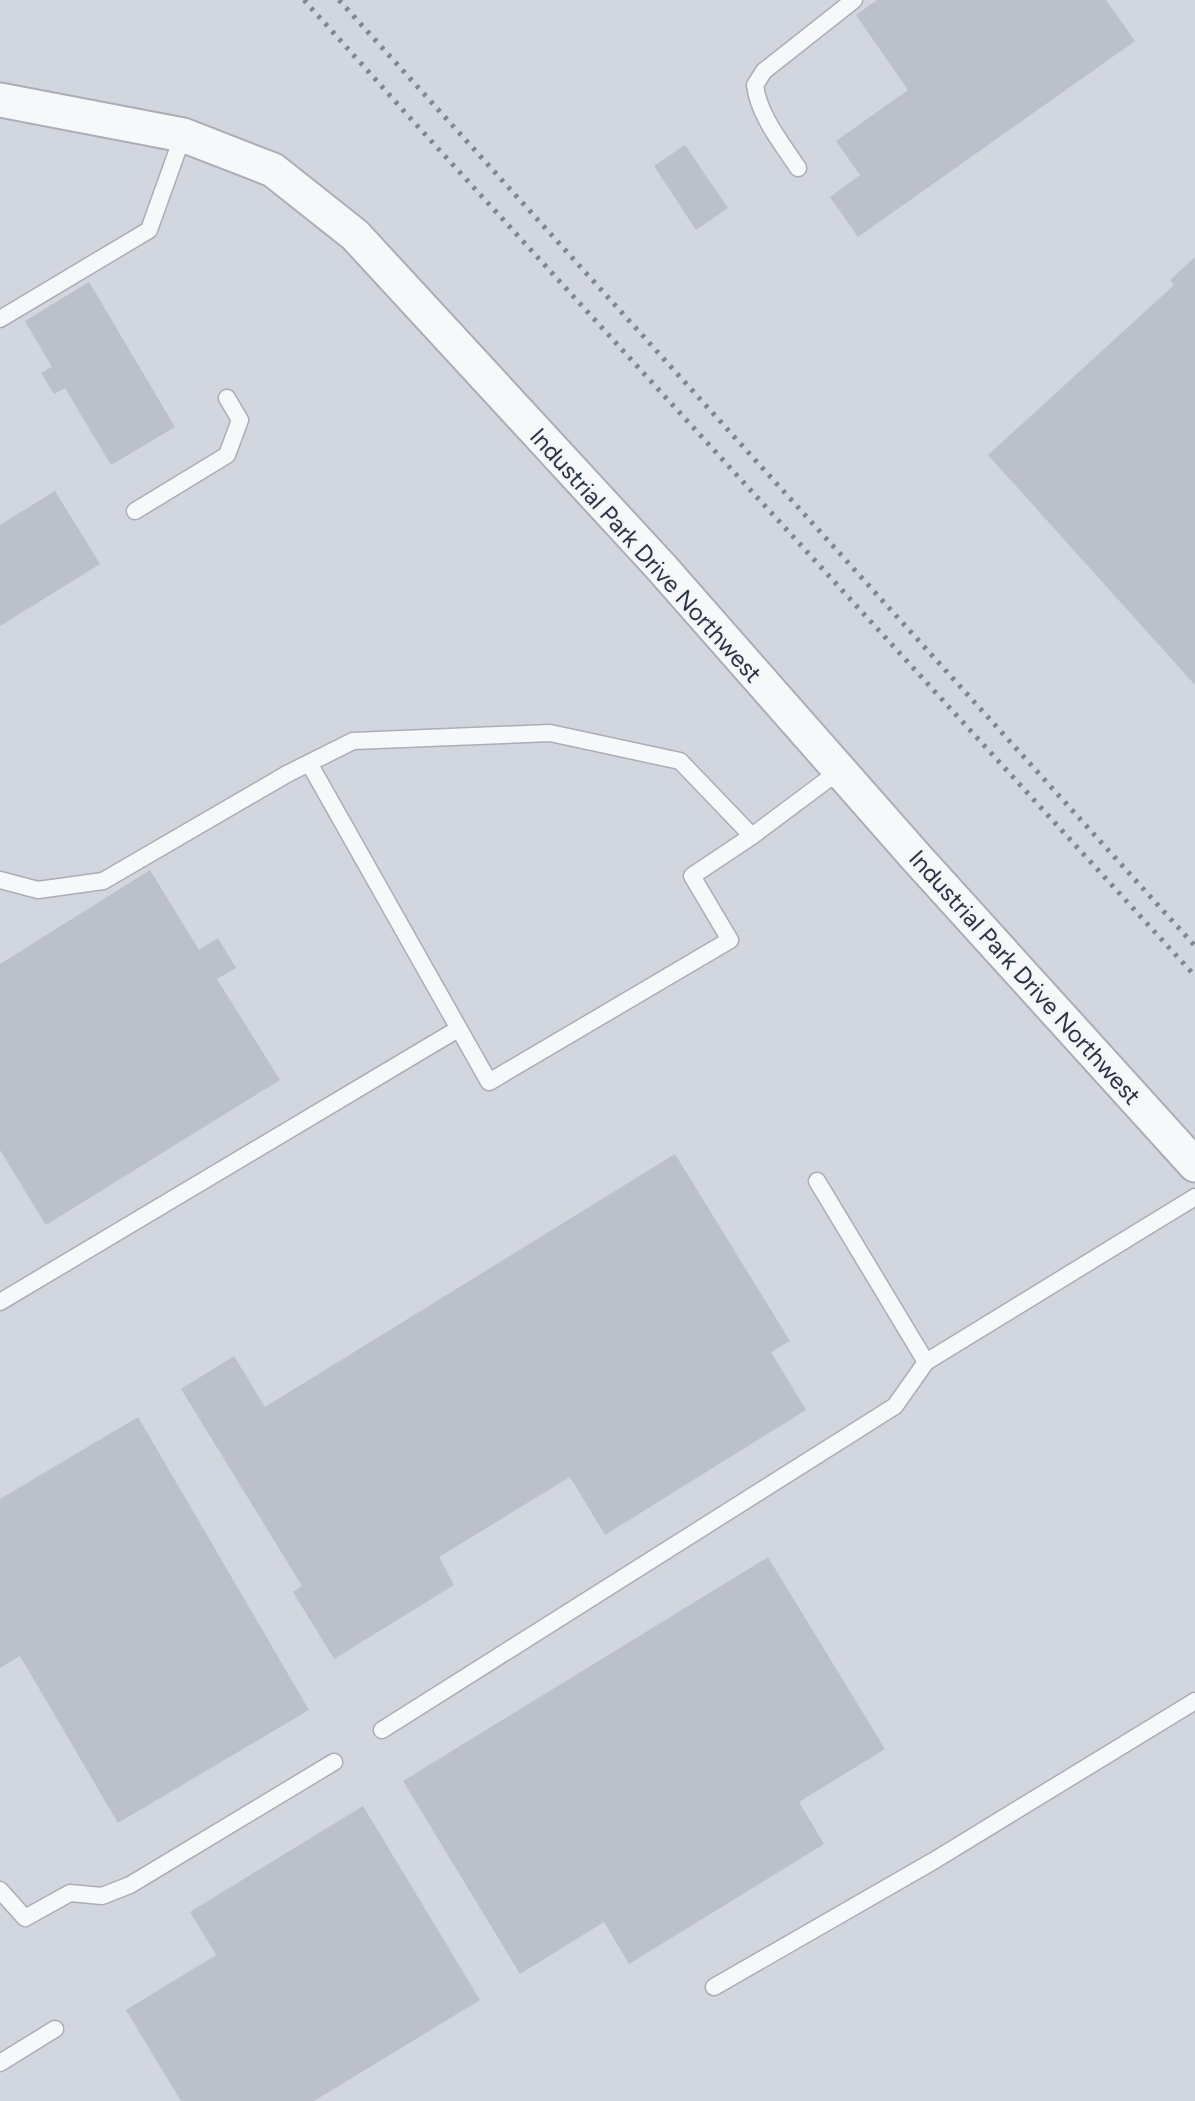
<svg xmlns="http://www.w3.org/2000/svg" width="1195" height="2101" font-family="Figtree,sans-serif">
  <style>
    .built { fill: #d2d6de }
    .building { fill: #bbc0ca }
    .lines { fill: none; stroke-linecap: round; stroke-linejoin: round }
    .lane-casing { stroke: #a9aeb7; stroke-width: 19 }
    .street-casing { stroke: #a9aeb7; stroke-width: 37 }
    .lane { stroke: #f7f8fa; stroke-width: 16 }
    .street { stroke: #f7f8fa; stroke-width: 33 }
    .rail { stroke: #7d8696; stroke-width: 5; stroke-dasharray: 3.5 7; stroke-linecap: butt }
    .labels { text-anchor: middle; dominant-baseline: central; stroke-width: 5; stroke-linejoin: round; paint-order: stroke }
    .street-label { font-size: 24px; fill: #2b3445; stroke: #f4f6f9 }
  </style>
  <rect width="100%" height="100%" fill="#e4e7ec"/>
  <rect class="built" x="0" y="0" width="1195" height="2101"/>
  <g class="building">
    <path d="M877,0H1106L1135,41L858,237L830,197L860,175L836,141L908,90L856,15Z"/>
    <path d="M685,145L728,208L696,230L654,166Z"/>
    <path d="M1195,257V685L988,455L1174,285L1170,280Z"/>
    <path d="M89,282L175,427L111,465L65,388L54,394L41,373L52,367L25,321Z"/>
    <path d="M55,491L100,564L0,626V525Z"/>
    <path d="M150,870L199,950L218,938L236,968L217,979L280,1080L46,1225L0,1150V964Z"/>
    <path d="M675,1154L790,1341L771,1352L806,1410L605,1535L570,1477L439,1557L454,1585L334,1659L293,1592L302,1586L181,1389L234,1356L265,1407Z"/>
    <path d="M138,1417L309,1710L118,1823L20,1656L0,1668V1499Z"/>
    <path d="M768,1557L885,1749L799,1802L824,1844L629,1964L604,1922L520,1974L403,1781Z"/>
    <path d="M363,1806L480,2000L314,2101H181L126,2010L216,1955L190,1912Z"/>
  </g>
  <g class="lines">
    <defs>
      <g id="lane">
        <path d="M798,168C781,142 759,116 755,85L764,71L854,0"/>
        <path d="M0,319L149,230L183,135"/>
        <path d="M135,511L227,455L240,420L227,398"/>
        <path d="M309,763L489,1082L730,940L692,876L752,836"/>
        <path d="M0,880L38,890L103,881L287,774L353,741L550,733L680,761L752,836L839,771"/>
        <path d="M817,1181L926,1362L1195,1197"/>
        <path d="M0,1302L458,1029"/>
        <path d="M382,1730L895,1406L926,1362"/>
        <path d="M0,1890L25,1918L70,1893L102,1896L130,1885L334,1762"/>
        <path d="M714,1987L935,1860L1195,1701"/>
        <path d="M0,2063L55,2029"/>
      </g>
      <path id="street" d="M0,100L183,135L273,170L355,235L661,567L915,856L1195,1165"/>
    </defs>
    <use href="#lane" class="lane-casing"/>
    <use href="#street" class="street-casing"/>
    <use href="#lane" class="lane"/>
    <use href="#street" class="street"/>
    <g class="rail">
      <path d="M304,0L412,120L1195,976"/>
      <path d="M339,0L1195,946"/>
    </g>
  </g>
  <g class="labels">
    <g class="street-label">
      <text transform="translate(646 555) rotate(48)">Industrial Park Drive Northwest</text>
      <text transform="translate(1025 977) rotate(48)">Industrial Park Drive Northwest</text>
    </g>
  </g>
</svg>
